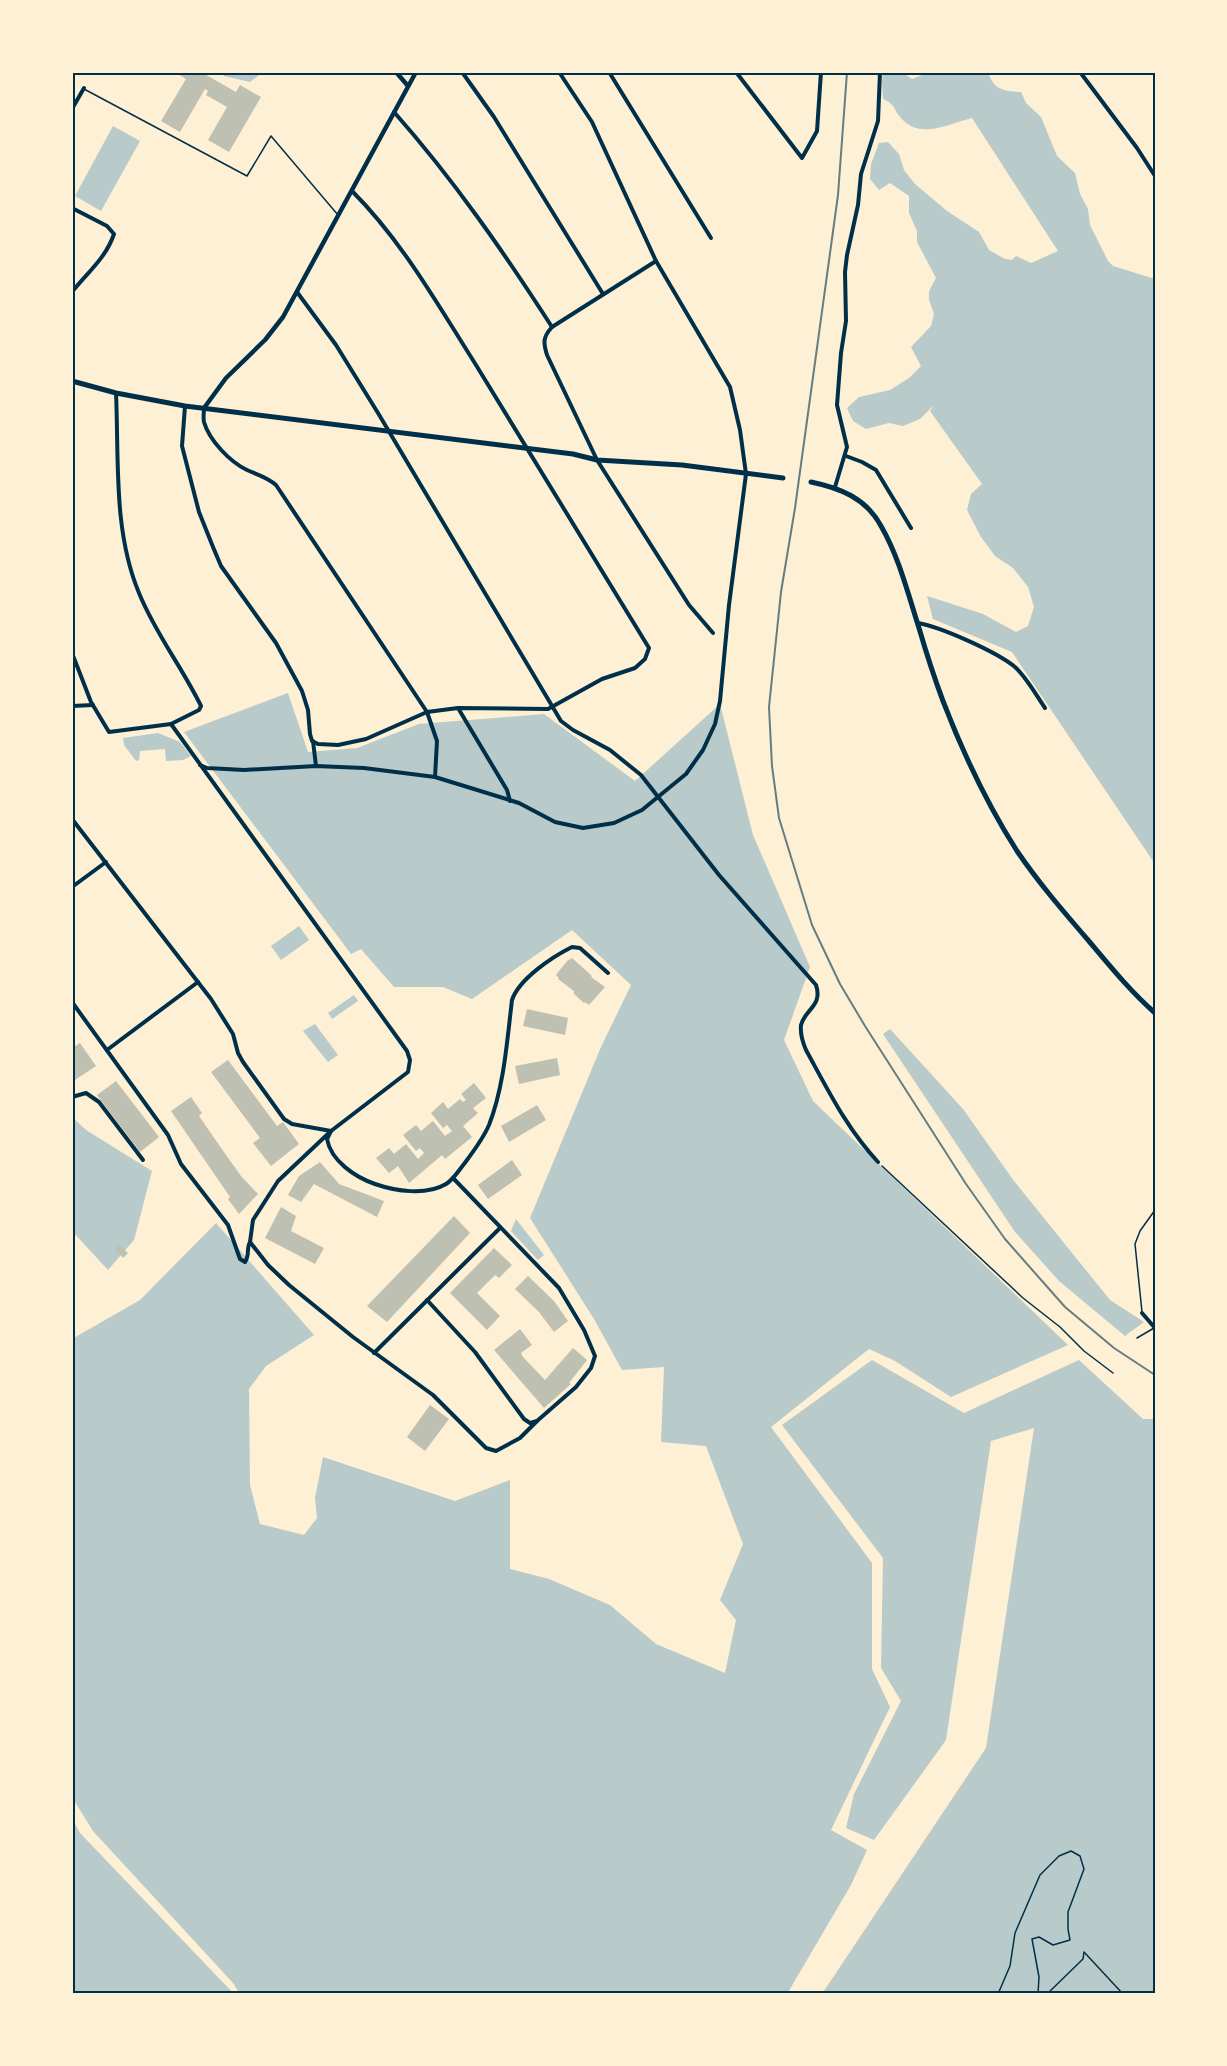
<svg xmlns="http://www.w3.org/2000/svg" width="1227" height="2066" font-family="Barlow,sans-serif">
  <style>
    .green { fill: #b9caca }
    .building { fill: #bec0b2 }
    .lines { fill: none; stroke-linecap: round; stroke-linejoin: round }
    .path { stroke: #003049; stroke-width: 1.5 }
    .service { stroke: #003049; stroke-width: 1.5 }
    .minor { stroke: #003049; stroke-width: 4 }
    .tertiary { stroke: #003049; stroke-width: 4.5 }
    .secondary { stroke: #003049; stroke-width: 5 }
    .rail { stroke: #657d81; stroke-width: 2 }
    .neatline { fill: none; stroke: #003049; stroke-width: 2 }
  </style>
  <rect width="100%" height="100%" fill="#fdf0d5"/>
  <g class="green">
    <path d="M222,72H263L250,82L224,76Z"/>
    <path d="M883,72H902L912,79L922,75V72H988C994,90 1003,91 1021,92L1026,103L1041,117L1057,156L1075,173L1080,194L1088,209L1090,225L1108,261L1113,266L1155,279V864L1012,652L933,619L927,596L983,614L1016,632L1028,626L1034,607L1028,587L1013,568L995,556L981,537L967,510L971,494L982,484L930,411L935,404L920,419L903,426L889,423L866,429L853,421L847,408L859,397L890,390L909,378L921,366L911,347L931,326L934,314L929,300V291L936,278L917,242V231L909,213V196L890,183L879,190L870,179L871,164L879,143L888,142L899,154L904,170L915,184L947,211L979,232L989,250L1005,259L1012,260L1016,256L1031,263L1058,251L972,118C951,123 920,140 902,119C893,110 897,105 883,99L882,82Z"/>
    <path d="M113,126L140,141L101,211L75,196Z"/>
    <path d="M288,693L308,752L357,748L419,724L544,714L635,781L720,704L753,835L810,967L784,1040L813,1101L1068,1345L951,1397L895,1361L869,1349L771,1427L872,1563V1669L890,1707L831,1830L867,1850L851,1885L787,1994H240L233,1983L93,1831L72,1797V1339L140,1300L216,1223L314,1335L266,1366L249,1389L250,1485L260,1524L304,1535L317,1518L315,1498L323,1457L455,1501L510,1480V1569L549,1579L610,1605L656,1644L725,1673L736,1620L720,1600L743,1544L706,1446L661,1442L664,1367L622,1370L594,1319L530,1218L601,1047L631,985L572,930L472,999L443,987H394L361,949L351,954L184,732Z"/>
    <path d="M158,733L180,742L191,756L183,760L166,761L165,749L140,751L139,760L136,761L124,745L123,738Z"/>
    <path d="M299,926L309,940L281,960L271,946Z"/>
    <path d="M354,995L358,1001L332,1019L328,1013Z"/>
    <path d="M315,1024L338,1055L328,1062L303,1031Z"/>
    <path d="M890,1029L963,1109L1014,1181L1110,1300L1144,1322L1125,1336L1059,1281L1015,1232L883,1034Z"/>
    <path d="M72,1117L86,1130L152,1171L134,1240L108,1270L72,1231Z"/>
    <path d="M516,1219L544,1255L538,1260L511,1231Z"/>
    <path d="M872,1360L964,1413L1079,1360L1143,1419H1155V1994H822L986,1748L1034,1428L991,1441L946,1740L874,1840L846,1828L854,1794L901,1701L881,1668L883,1558L782,1425Z"/>
    <path d="M72,1818L80,1833L234,1994H72Z"/>
  </g>
  <g class="building">
    <path d="M175,72H201L236,92L240,85L261,97L229,152L208,140L227,107L206,95L208,91L205,89L180,132L161,121L186,79Z"/>
    <path d="M572,958L592,976L591,977L605,987L589,1005L585,1002L584,1003L574,994V991L558,979L559,978L556,975L567,961Z"/>
    <path d="M527,1009L568,1018L565,1035L523,1026Z"/>
    <path d="M80,1043L96,1066L72,1082V1048Z"/>
    <path d="M557,1058L560,1075L519,1084L515,1066Z"/>
    <path d="M228,1060L277,1126L283,1122L299,1144L271,1166L253,1143L260,1138L211,1072Z"/>
    <path d="M116,1081L159,1137L140,1152L97,1095Z"/>
    <path d="M474,1083L486,1098L473,1108L478,1113L463,1126L472,1137L445,1159L442,1155L409,1183L398,1166L389,1173L376,1158L389,1148L394,1154L406,1144L418,1159L424,1153L420,1148L416,1151L403,1135L416,1125L421,1131L433,1121L445,1136L452,1131L447,1125L443,1128L431,1113L443,1102L448,1109L460,1099L463,1102L466,1100L461,1094Z"/>
    <path d="M191,1097L202,1113L199,1116L219,1145L241,1176L258,1194L239,1214L228,1199L230,1197L171,1111Z"/>
    <path d="M537,1105L546,1120L509,1142L501,1126Z"/>
    <path d="M512,1160L522,1175L488,1199L478,1185Z"/>
    <path d="M320,1162L339,1184L384,1201L377,1217L314,1184L301,1202L288,1195L299,1176Z"/>
    <path d="M281,1207L296,1216L291,1231L324,1248L315,1264L265,1238Z"/>
    <path d="M454,1216L470,1233L387,1322L367,1306Z"/>
    <path d="M119,1245L128,1253L123,1258L115,1249Z"/>
    <path d="M494,1248L512,1265L499,1278L495,1275L477,1293L500,1316L487,1330L450,1293Z"/>
    <path d="M528,1276L554,1301L568,1321L554,1332L539,1312L515,1289Z"/>
    <path d="M520,1329L532,1345L521,1353L523,1357L545,1380L573,1348L587,1360L569,1383L571,1384L544,1408L494,1350Z"/>
    <path d="M430,1405L449,1419L425,1451L407,1437Z"/>
  </g>
  <g class="lines">
    <g class="path">
      <path d="M882,1166L1023,1298L1060,1327L1084,1351L1113,1373"/>
      <path d="M998,1994L1010,1966L1015,1933L1040,1875L1059,1856L1071,1851L1080,1856L1084,1869L1068,1912V1929L1070,1940L1053,1945L1039,1937L1032,1939L1039,1977L1038,1994"/>
      <path d="M1047,1994L1083,1959L1084,1952L1123,1994"/>
    </g>
    <g class="service">
      <path d="M84,89L247,176L271,136L338,215"/>
      <path d="M1142,1312L1135,1244L1140,1231L1155,1210"/>
      <path d="M1137,1338L1154,1328"/>
    </g>
    <g class="minor">
      <path d="M462,72L494,117L603,294"/>
      <path d="M609,72L711,238"/>
      <path d="M736,72L802,158L817,131L821,72"/>
      <path d="M1080,72L1137,148L1155,176"/>
      <path d="M72,109L84,88"/>
      <path d="M394,112C454,180 503,251 552,327"/>
      <path d="M72,208L107,226L114,234C106,258 87,273 72,292"/>
      <path d="M656,261L552,327C543,337 543,342 547,355L597,460L689,605L713,633"/>
      <path d="M297,292L336,345L378,413L561,721L573,730L610,750L641,775L719,875L816,985C823,1006 805,1009 801,1025C800,1034 803,1043 806,1050C828,1090 847,1129 878,1162"/>
      <path d="M116,393C119,459 113,531 139,593C155,633 182,667 201,706L199,710L171,724"/>
      <path d="M185,406L182,446L199,512L213,547L221,566L276,643L302,691L308,710L310,734L312,741L318,744L338,745L366,739L427,712L458,708L548,709L602,679L635,668L645,659L649,648C591,554 534,459 476,365C438,305 402,241 352,191"/>
      <path d="M204,408C204,412 203,418 204,422C209,440 230,462 247,470C258,475 267,477 276,485L427,712L437,741L435,777"/>
      <path d="M846,456L862,462L876,470L911,528"/>
      <path d="M835,487L847,447L837,405L841,353L846,321L845,272L847,255L858,205L861,174L878,121L880,72"/>
      <path d="M918,623C941,627 997,652 1015,667C1027,678 1036,695 1045,708"/>
      <path d="M72,653L91,702L109,732L171,724L407,1051L410,1060L408,1072L331,1131L292,1124L284,1119L243,1062L238,1053L233,1034L211,999L72,819"/>
      <path d="M72,706L93,705"/>
      <path d="M458,708L507,790L510,801"/>
      <path d="M313,741L316,766"/>
      <path d="M200,765L207,768L244,770L316,766L364,768L435,777L519,803L555,822L583,828L614,823L642,810L686,774L703,750L715,724L720,701L729,605L746,474L740,430L730,387L656,261L592,122L559,72"/>
      <path d="M72,887L106,862"/>
      <path d="M72,1002L168,1135L181,1164L228,1225L240,1259L245,1262C250,1255 246,1249 250,1242"/>
      <path d="M107,1050L198,982"/>
      <path d="M72,1097L86,1093L99,1102L143,1160"/>
      <path d="M427,1300L475,1352L524,1419L530,1423L537,1421L576,1387L591,1368L595,1356L584,1330L559,1288L453,1178"/>
      <path d="M1142,1313L1155,1328"/>
      <path d="M374,1353L500,1228"/>
      <path d="M537,1421L520,1438L496,1451L486,1448L433,1395L353,1337L289,1285L268,1265L250,1242L253,1220L278,1181L331,1131L327,1139C331,1161 355,1177 375,1184C395,1191 426,1196 446,1184C453,1180 459,1170 464,1164C473,1152 483,1139 489,1125C504,1087 507,1041 512,1000C519,979 552,957 572,947L580,948L608,973"/>
    </g>
    <g class="tertiary">
      <path d="M396,72L408,86"/>
      <path d="M204,408L226,378L265,340L283,317L416,72"/>
    </g>
    <g class="secondary">
      <path d="M72,381L116,393L185,406L573,454L597,460L682,465L783,478"/>
      <path d="M811,482C840,488 866,498 881,526C899,557 908,594 919,628C926,652 934,677 943,701C963,753 987,804 1017,851C1038,882 1063,911 1088,940C1109,965 1130,991 1155,1013"/>
    </g>
    <path class="rail" d="M847,72L838,195L795,508L781,592L769,707L772,766L779,818L812,925L840,984L865,1026L966,1184L1005,1239L1065,1307L1114,1348L1155,1375"/>
  </g>
  <rect width="1227" height="2066" fill="none" stroke="#fdf0d5" stroke-width="147"/>
  <rect x="74" y="74" width="1080" height="1918" class="neatline"/>
</svg>
